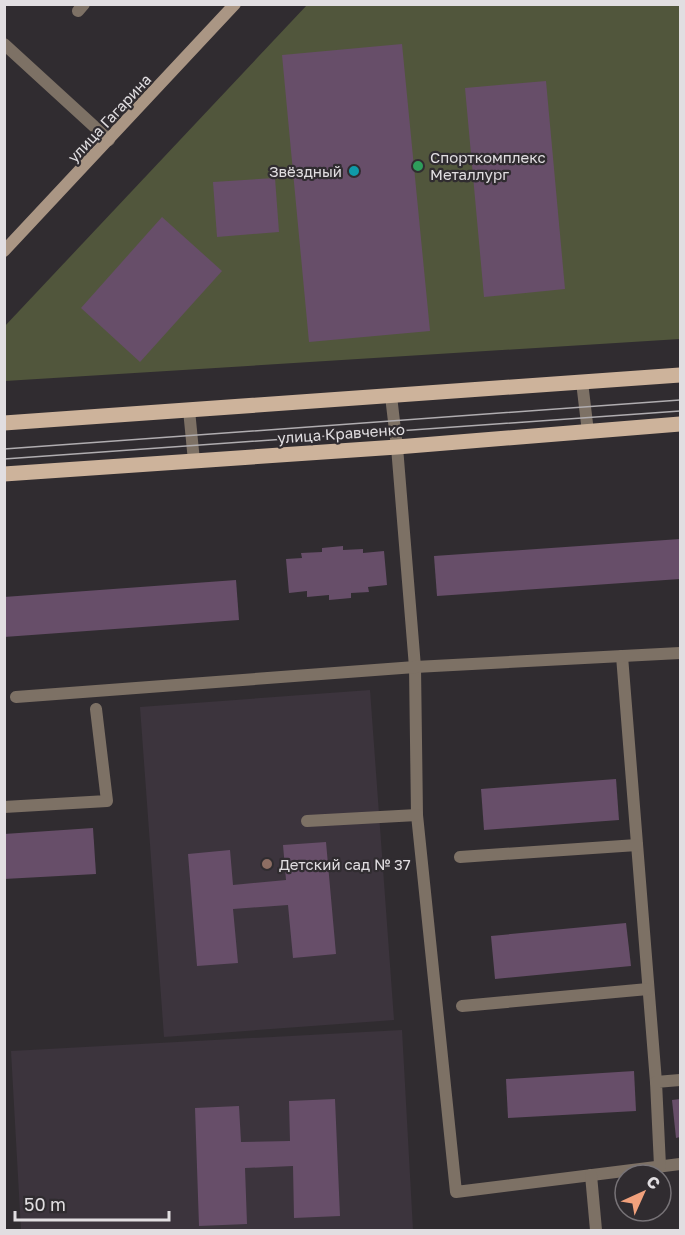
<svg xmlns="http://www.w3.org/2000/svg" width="685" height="1235" font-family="'Golos Text',sans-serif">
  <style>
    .built { fill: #3c343d }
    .green { fill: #51563c }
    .building { fill: #674e69 }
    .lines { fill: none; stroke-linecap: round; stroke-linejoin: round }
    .service { stroke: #7d7165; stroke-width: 12 }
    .minor { stroke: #7d7165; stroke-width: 12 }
    .secondary { stroke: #aa9684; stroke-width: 12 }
    .primary { stroke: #cdb39b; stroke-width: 15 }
    .tram { stroke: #b0adb0; stroke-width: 1.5 }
    .leisure-dot { fill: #2e9e5b; stroke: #302c30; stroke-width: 2 }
    .culture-dot { fill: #0f9aa8; stroke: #302c30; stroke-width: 2 }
    .education-dot { fill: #8d6e63; stroke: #302c30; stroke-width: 2 }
    .labels { text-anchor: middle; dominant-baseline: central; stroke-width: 4.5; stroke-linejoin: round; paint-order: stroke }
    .street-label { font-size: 15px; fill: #e1dee1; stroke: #302c30 }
    .poi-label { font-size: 15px; fill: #e1dee1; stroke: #302c30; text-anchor: start }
  </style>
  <rect width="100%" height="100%" fill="#302c30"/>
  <g class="built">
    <path d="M370,690L394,1020L164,1037L140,707Z"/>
    <path d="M402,1030L413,1230H21L11,1051Z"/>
  </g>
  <path class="green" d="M307,5H680V339L5,381L4,327Z"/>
  <g class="building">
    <path d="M402,44L430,331L309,342L282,55Z"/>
    <path d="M546,81L565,289L484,297L465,88Z"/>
    <path d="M275,178L279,232L217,237L213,182Z"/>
    <path d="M162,217L222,271L140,362L81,308Z"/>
    <path d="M680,539V579L437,596L434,556Z"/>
    <path d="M343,546V550L363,549V553L384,551L387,585L368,587L369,592L351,593V598L329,600V595L307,597V591L289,593L286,559L302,558L301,553L322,552V548Z"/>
    <path d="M236,580L239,620L4,637V597Z"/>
    <path d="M616,779L619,820L484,830L481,789Z"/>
    <path d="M93,828L96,874L4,879V834Z"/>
    <path d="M326,842L336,954L293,958L288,905L233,909L238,963L197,966L188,854L230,850L233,885L286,880L283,845Z"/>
    <path d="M626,923L631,966L495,979L491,936Z"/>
    <path d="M634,1071L636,1111L508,1118L506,1079Z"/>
    <path d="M335,1099L340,1216L294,1218L293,1166L245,1168L247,1224L199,1226L195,1108L239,1106L241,1142L290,1141L289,1101Z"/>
    <path d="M680,1099V1137L676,1138L672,1100Z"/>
  </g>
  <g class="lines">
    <g class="service">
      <path d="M78,11L84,4"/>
      <path d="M4,44L109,140"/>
      <path d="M391,396L397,447L415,667L417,815L456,1192L680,1164"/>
      <path d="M622,656L656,1082"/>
      <path d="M16,697L415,667L680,653"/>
      <path d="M4,807L107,801L96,709"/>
      <path d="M307,821L417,815"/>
      <path d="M460,857L637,845"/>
      <path d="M462,1006L648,989"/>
      <path d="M660,1166L656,1082L680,1080"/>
    </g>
    <g class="minor">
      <path d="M582,382L588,432"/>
      <path d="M189,410L194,461"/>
      <path d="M591,1175L596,1230"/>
    </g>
    <path class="secondary" d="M4,251L235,4"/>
    <g class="primary">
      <path d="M4,423L680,375"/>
      <path d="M4,474L397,447L680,424"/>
    </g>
    <g class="tram">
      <path d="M4,449L680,400"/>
      <path d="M4,459L680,411"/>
    </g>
  </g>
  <circle class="leisure-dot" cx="418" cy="166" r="6"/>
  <circle class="culture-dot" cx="354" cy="171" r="6"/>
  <circle class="education-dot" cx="267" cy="864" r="6"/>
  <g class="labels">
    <g class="street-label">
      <text transform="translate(109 118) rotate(-47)">улица Гагарина</text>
      <text transform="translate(341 433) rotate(-4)">улица Кравченко</text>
    </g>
    <g class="poi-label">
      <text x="430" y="157">Спорткомплекс<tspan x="430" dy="17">Металлург</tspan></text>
      <text x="342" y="171" text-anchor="end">Звёздный</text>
      <text x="279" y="864">Детский сад № 37</text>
    </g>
  </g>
  <rect width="685" height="1235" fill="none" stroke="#e1dee1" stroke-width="12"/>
  <g transform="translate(643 1193) rotate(45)"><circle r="28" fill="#302c30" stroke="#777377" stroke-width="1.5"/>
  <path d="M0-4.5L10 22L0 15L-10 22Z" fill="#f1a17c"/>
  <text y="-9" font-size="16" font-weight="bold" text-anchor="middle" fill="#e1dee1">С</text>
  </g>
  <path d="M15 1211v9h154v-9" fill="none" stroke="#e1dee1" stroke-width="3"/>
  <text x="24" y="1211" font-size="18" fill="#e1dee1" stroke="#302c30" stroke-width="4.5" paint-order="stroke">50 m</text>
</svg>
